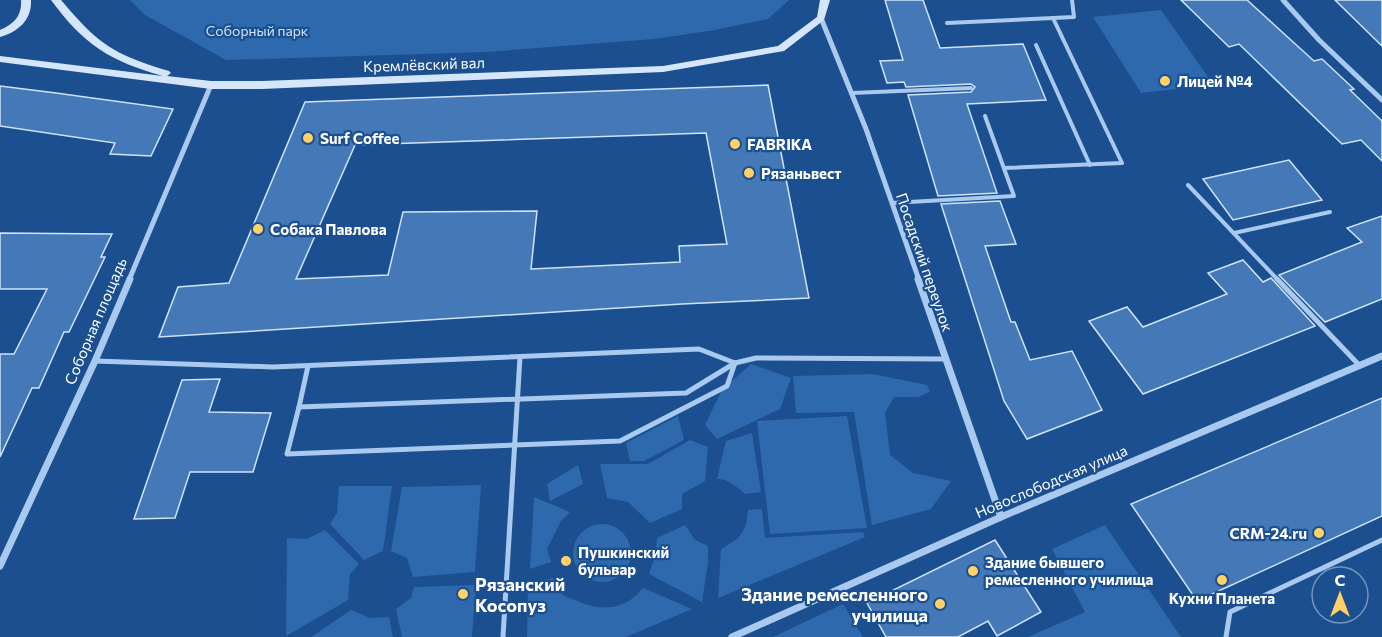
<svg xmlns="http://www.w3.org/2000/svg" width="1382" height="637" font-family="Commissioner,sans-serif">
  <style>
    .green { fill: #2e69ad }
    .building { fill: #4478b7; stroke: #cfe3fa; stroke-width: 1.5; fill-rule: evenodd }
    .lines { fill: none; stroke-linecap: round; stroke-linejoin: round }
    .service-far1 { stroke: #a9c9ee; stroke-width: 4 }
    .service { stroke: #a9c9ee; stroke-width: 5 }
    .minor-far1 { stroke: #a9c9ee; stroke-width: 5 }
    .minor { stroke: #a9c9ee; stroke-width: 7 }
    .secondary { fill: #d6e6fa; fill-rule: evenodd }
    .poi-dot { fill: #ffd166; stroke: #1b4f8f; stroke-width: 2 }
    .labels { text-anchor: middle; dominant-baseline: central; stroke-width: 4.5; stroke-linejoin: round; paint-order: stroke }
    .far-park-label { font-size: 14px; fill: #cfe3fa; stroke: #1b4f8f }
    .street-label { font-size: 15px; fill: #fff; stroke: #1b4f8f }
    .poi-label { font-size: 15px; font-weight: bold; fill: #fff; stroke: #1b4f8f; text-anchor: start }
    .near-poi-label { font-size: 18px; font-weight: bold; fill: #fff; stroke: #1b4f8f; text-anchor: start }
  </style>
  <rect width="100%" height="100%" fill="#1b4f8f"/>
  <g class="green">
    <path d="M130,0H789L768,19L715,30L654,39L487,52L226,60L145,15Z"/>
    <path d="M1161,10L1213,84V85L1141,93L1093,17Z"/>
    <path d="M751,364L791,378L780,409L717,439L705,425L722,390Z"/>
    <path d="M873,374L927,385L930,392L918,397H894L885,413L890,455L913,473L951,481L931,509L872,525L854,412L796,413L793,376Z"/>
    <path d="M678,416L684,440L644,461H630L626,443Z"/>
    <path d="M847,416L867,528L770,534L757,421Z"/>
    <path d="M752,433L761,492L745,494C737,487 729,479 717,479L726,441Z"/>
    <path d="M690,440L708,447L705,481L682,494V509L650,523L628,502L607,498L600,464H648Z"/>
    <path d="M578,465L583,484L550,501L547,484Z"/>
    <path d="M481,485L475,572L413,577L407,558L391,551L402,487Z"/>
    <path d="M339,486H392L383,551L364,560L330,524L337,513Z"/>
    <path d="M534,497L570,512L561,521L547,549L551,562L530,569Z"/>
    <path d="M762,509L765,538L863,532L865,537L718,598L721,549C741,538 746,533 748,510Z"/>
    <circle cx="602" cy="553" r="29"/>
    <path d="M685,525L695,540L708,546V562L702,602L649,574L656,553L657,538Z"/>
    <path d="M1105,525L1181,637H1028L1085,612L1052,549Z"/>
    <path d="M325,530L359,564L350,574L348,600L286,636L287,538L307,539Z"/>
    <path d="M553,578C555,582 556,587 559,591C562,596 570,598 575,600C599,612 625,611 643,588L692,609L626,637H527L528,583Z"/>
    <path d="M476,585L472,637H402L396,609L411,598L414,587Z"/>
    <path d="M843,604L863,637H773Z"/>
    <path d="M351,610L370,618L389,617L393,637H311Z"/>
  </g>
  <g class="building">
    <path d="M885,0H923L940,48L1023,44L1046,100L967,104L997,193L938,196L908,95L971,92L975,87L971,84L906,87L904,82L887,83L880,61L903,60Z"/>
    <path d="M1181,0H1247L1314,61L1322,59L1354,89L1350,90L1382,121V161L1361,140L1342,144L1239,44L1229,47Z"/>
    <path d="M1335,0H1382V46Z"/>
    <path d="M768,85L809,298L682,304L159,337L178,287L229,283L305,102ZM706,133L727,244L679,246L680,262L531,269L537,211L403,212L388,275L296,279L355,145Z"/>
    <path d="M0,86L56,93L173,109L151,156L110,154L115,143L0,126Z"/>
    <path d="M1289,160L1322,200L1233,220L1203,179Z"/>
    <path d="M1000,201L1016,244L985,246L1011,322H1015L1030,360L1072,351L1102,410L1027,439L1004,401L941,204Z"/>
    <path d="M1382,216V299L1325,322L1279,275L1362,242L1347,228Z"/>
    <path d="M0,233L112,234L101,257H105L69,332H64L39,388H32L0,457V354H14L47,289H0Z"/>
    <path d="M1243,260L1263,282L1271,278L1315,326L1143,394L1089,321L1127,307L1143,327L1227,294L1208,273Z"/>
    <path d="M220,379L209,412L271,413L253,472H190L175,518L134,519L182,380Z"/>
    <path d="M1382,398V516L1197,601L1131,504Z"/>
    <path d="M995,540L1041,612L997,636L988,621L958,637H886L867,603Z"/>
  </g>
  <g class="lines">
    <g class="service-far1">
      <path d="M1053,18L1074,17L1072,0"/>
      <path d="M947,23L1053,18L1122,163L1004,168"/>
      <path d="M1036,45L1090,165"/>
      <path d="M852,93L971,88"/>
      <path d="M1188,185L1278,280"/>
      <path d="M892,203L1014,196L985,116"/>
      <path d="M1234,233L1330,212"/>
    </g>
    <g class="service">
      <path d="M1277,279L1360,366"/>
      <path d="M95,361L273,367L699,349L735,363L756,358L945,359"/>
      <path d="M308,366L299,407L686,393L735,363"/>
      <path d="M299,407L287,454L620,441L727,386L735,363"/>
      <path d="M503,637L520,357"/>
      <path d="M1226,637L1230,612L1382,540"/>
    </g>
    <g class="minor-far1">
      <path d="M1283,0L1319,40L1382,100"/>
      <path d="M821,18L866,129L919,280"/>
      <path d="M129,280L211,85"/>
    </g>
    <g class="minor">
      <path d="M918,279L1001,517"/>
      <path d="M0,566L95,361L130,279"/>
      <path d="M732,637L1001,517L1382,356"/>
    </g>
    <g class="secondary">
      <path d="M21,0H31C32,20 18,32 0,37V30C14,24 22,16 21,0Z"/>
      <path d="M51,0H61C99,45 113,54 169,71L171,73L167,76L211,81H262L663,66L778,46L817,17L820,0H830L824,20L784,51L663,72L262,89H211L0,62V56L163,76C110,61 84,45 51,0Z"/>
    </g>
  </g>
  <g class="poi-dot">
    <circle cx="1165" cy="81" r="6"/>
    <circle cx="308" cy="138" r="6"/>
    <circle cx="735" cy="144" r="6"/>
    <circle cx="749" cy="173" r="6"/>
    <circle cx="258" cy="229" r="6"/>
    <circle cx="1319" cy="533" r="6"/>
    <circle cx="566" cy="561" r="6"/>
    <circle cx="973" cy="571" r="6"/>
    <circle cx="1222" cy="580" r="6"/>
    <circle cx="463" cy="594" r="6"/>
    <circle cx="940" cy="604" r="6"/>
  </g>
  <g class="labels">
    <g class="far-park-label">
      <text x="257" y="30">Соборный парк</text>
    </g>
    <g class="street-label">
      <text transform="translate(424 64) rotate(-2)">Кремлёвский вал</text>
      <text transform="translate(925 262) rotate(71)">Посадский переулок</text>
      <text transform="translate(95 321) rotate(-67)">Соборная площадь</text>
      <text transform="translate(1051 481) rotate(-23)">Новослободская улица</text>
    </g>
    <g class="poi-label">
      <text x="1177" y="81">Лицей №4</text>
      <text x="320" y="138">Surf Coffee</text>
      <text x="747" y="144">FABRIKA</text>
      <text x="761" y="173">Рязаньвест</text>
      <text x="270" y="229">Собака Павлова</text>
      <text x="1307" y="533" text-anchor="end">CRM-24.ru</text>
      <text x="578" y="552">Пушкинский<tspan x="578" dy="17">бульвар</tspan></text>
      <text x="985" y="562">Здание бывшего<tspan x="985" dy="17">ремесленного училища</tspan></text>
      <text x="1222" y="598" text-anchor="middle">Кухни Планета</text>
    </g>
    <g class="near-poi-label">
      <text x="475" y="584">Рязанский<tspan x="475" dy="21">Косопуз</tspan></text>
      <text x="928" y="594" text-anchor="end">Здание ремесленного<tspan x="928" dy="21">училища</tspan></text>
    </g>
  </g>
  <g transform="translate(1340 595)"><circle r="28" fill="#1b4f8f" stroke="#7695bc" stroke-width="1.5"/>
  <path d="M0-4.5L10 22L0 15L-10 22Z" fill="#ffd166"/>
  <text y="-9" font-size="16" font-weight="bold" text-anchor="middle" fill="#ffffff">С</text>
  </g>
</svg>
